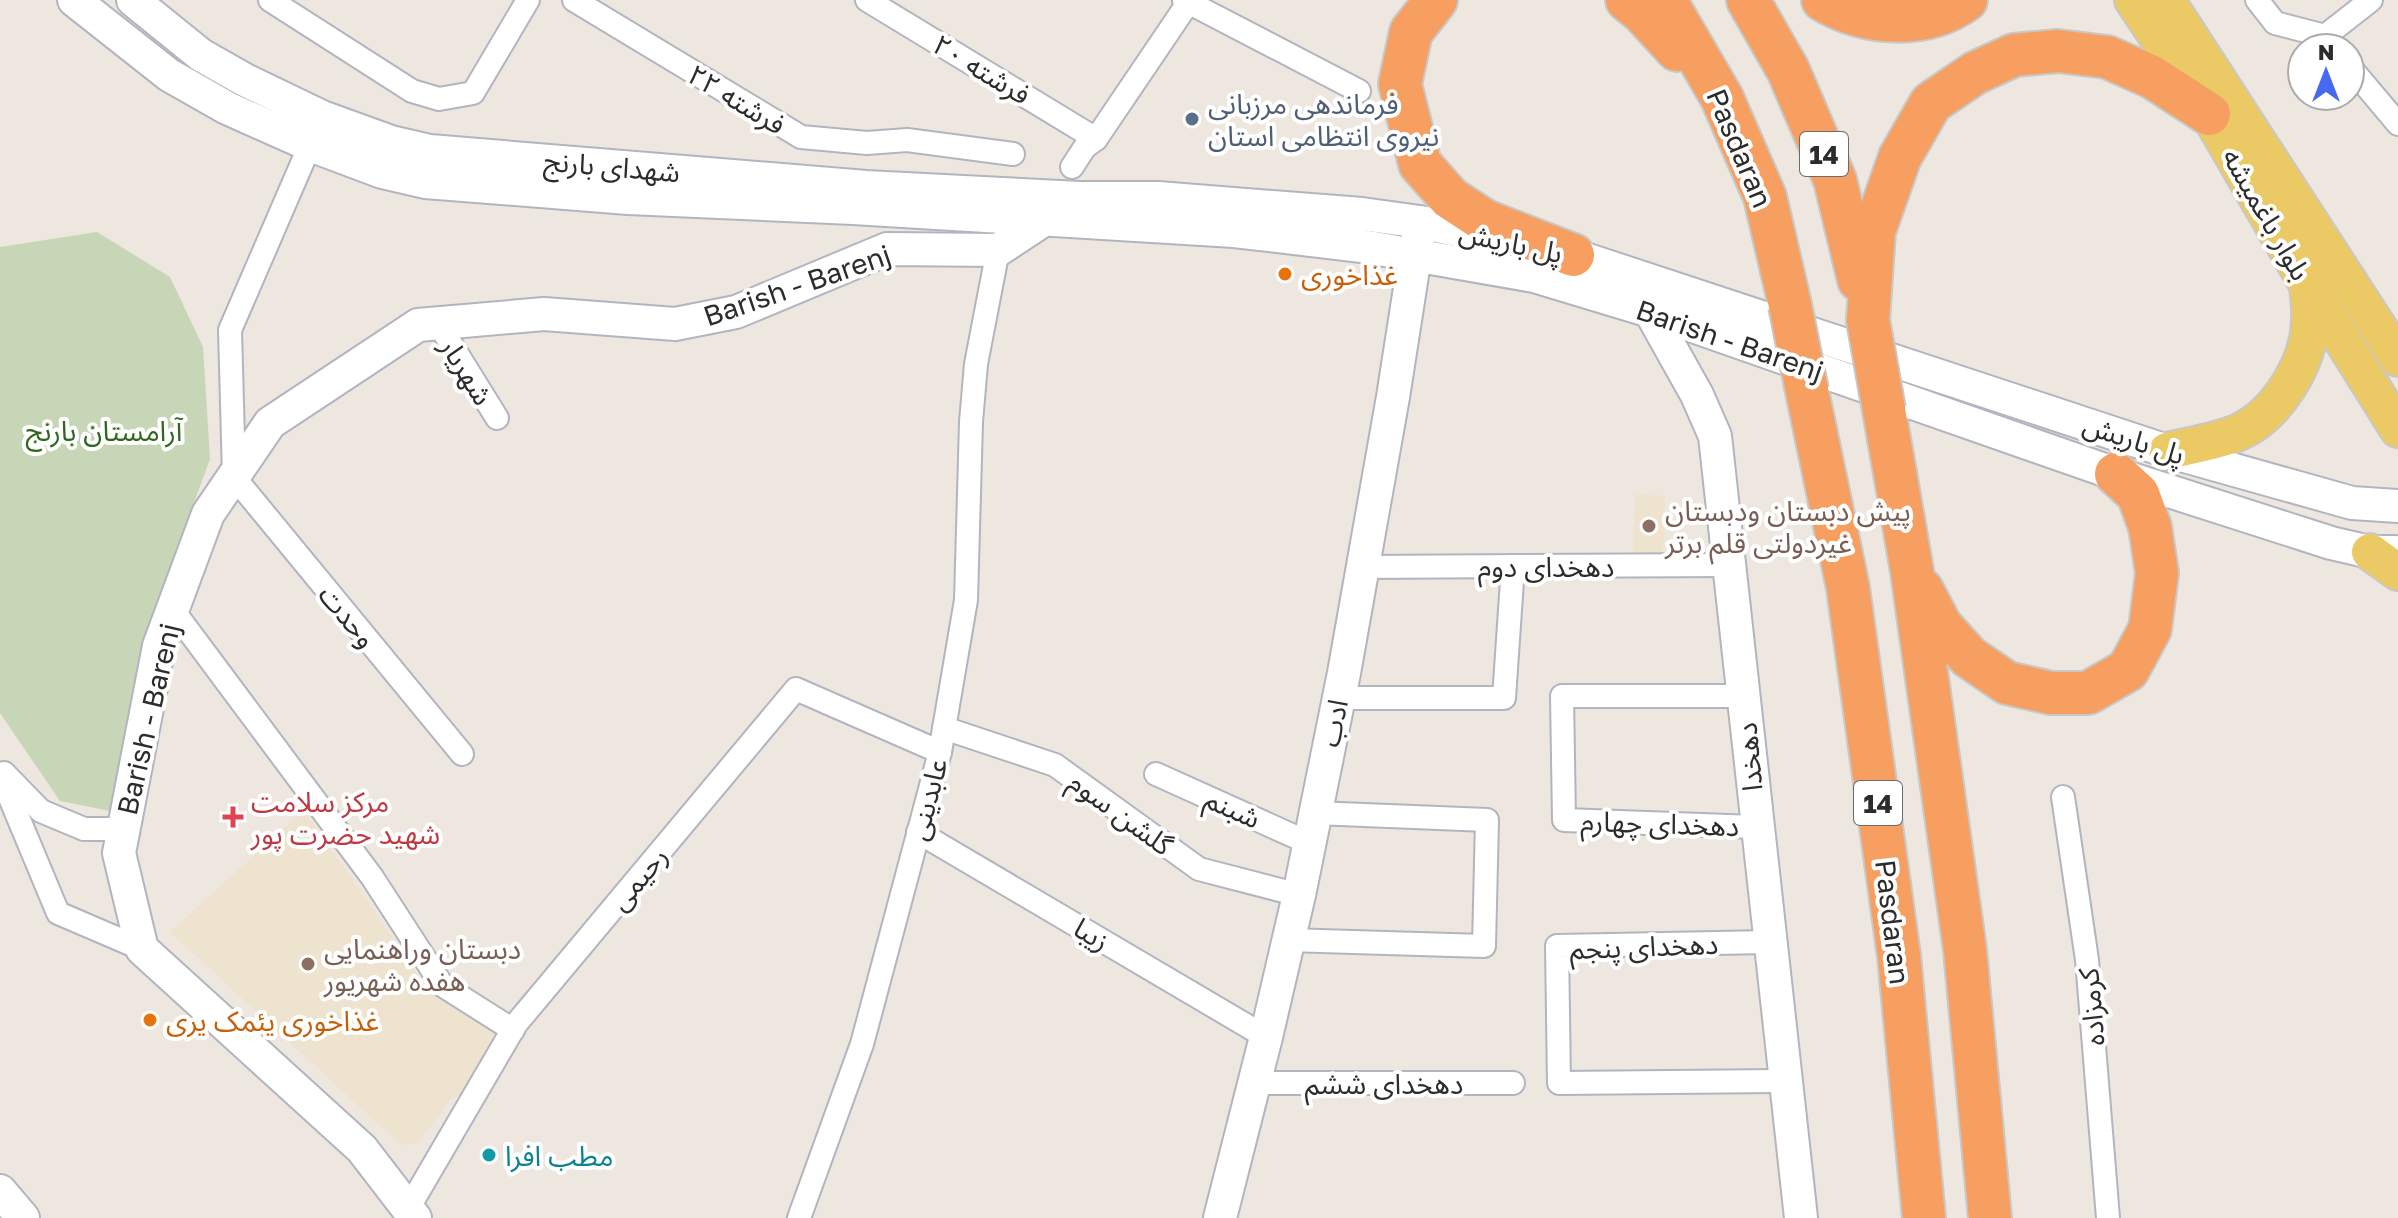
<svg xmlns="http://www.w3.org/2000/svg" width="2398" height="1218" font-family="'Golos Text','Noto Sans Arabic',sans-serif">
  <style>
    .education { fill: #ede3cf }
    .cemetery { fill: #c7d6b7 }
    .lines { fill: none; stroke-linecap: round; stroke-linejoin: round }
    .street-casing { stroke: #b2b5bf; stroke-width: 26 }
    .secondary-casing { stroke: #b2b5bf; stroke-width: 36 }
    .primary-casing { stroke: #c8c8c8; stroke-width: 40 }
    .highway-casing { stroke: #c8c8c8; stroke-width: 46 }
    .street { stroke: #fff; stroke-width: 22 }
    .secondary { stroke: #fff; stroke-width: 32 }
    .primary { stroke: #ebca66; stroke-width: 36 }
    .highway { stroke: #f79f60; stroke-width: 42 }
    .highway-bridge-casing { stroke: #c8c8c8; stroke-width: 46; stroke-linecap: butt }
    .highway-bridge { stroke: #f79f60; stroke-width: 42 }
    .service-dot { fill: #5c6f8a; stroke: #fff; stroke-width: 3 }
    .food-dot { fill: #e8710a; stroke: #fff; stroke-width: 3 }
    .education-dot { fill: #8d6e63; stroke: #fff; stroke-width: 3 }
    .health-dot { fill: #e0444e; stroke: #fff; stroke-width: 3 }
    .culture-dot { fill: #0f9aa8; stroke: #fff; stroke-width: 3 }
    .labels { text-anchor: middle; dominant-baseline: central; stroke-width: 8; stroke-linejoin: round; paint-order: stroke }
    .shield { fill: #fff; stroke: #6b6b6b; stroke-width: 2 }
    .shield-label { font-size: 26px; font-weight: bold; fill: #2c2c2c }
    .street-label { font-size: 28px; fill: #2c2c2c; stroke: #fff }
    .service-label { font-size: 28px; fill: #4e5e75; stroke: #fff; text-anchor: start }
    .food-label { font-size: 28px; fill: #c56008; stroke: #fff; text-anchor: start }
    .park-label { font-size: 28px; fill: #2e671e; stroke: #fff }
    .education-label { font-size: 28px; fill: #785e54; stroke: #fff; text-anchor: start }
    .health-label { font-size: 28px; fill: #be3a42; stroke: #fff; text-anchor: start }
    .culture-label { font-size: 28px; fill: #0d838f; stroke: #fff; text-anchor: start }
  </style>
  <rect width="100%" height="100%" fill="#ede7df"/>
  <g class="education">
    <path d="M1635,494L1665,496L1663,555H1633Z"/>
    <path d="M304,810L433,996L506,1031L474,1088L449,1100L419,1143L401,1145L170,932Z"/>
  </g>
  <path class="cemetery" d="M97,232L170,277L203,347L210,459L145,636L110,811L60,801L0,713V247Z"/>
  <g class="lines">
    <defs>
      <g id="street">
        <path d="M270,0L412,91L439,99L473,93L528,0"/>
        <path d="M574,0L801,137L867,143L907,140L1013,154"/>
        <path d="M867,0L1096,139"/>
        <path d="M1184,0L1359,91"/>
        <path d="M2257,0L2275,23L2325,36"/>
        <path d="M2325,36L2371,0"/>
        <path d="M2350,67L2398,124"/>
        <path d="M310,145L230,330L234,477L462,754"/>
        <path d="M1072,167L1085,147L1096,139L1190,0"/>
        <path d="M438,323L497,418"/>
        <path d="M1363,567L1730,565"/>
        <path d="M173,610L372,877L442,985L513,1030"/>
        <path d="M1744,696H1562L1564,820L1756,827"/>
        <path d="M1339,698H1504L1513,566"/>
        <path d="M944,728L1055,765L1199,869L1299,895"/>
        <path d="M4,773L41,811L84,829H124"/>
        <path d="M0,774L58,913L142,949"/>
        <path d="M1156,774L1309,843"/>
        <path d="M2063,797L2087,960L2108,1218"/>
        <path d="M918,832L1266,1037"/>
        <path d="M1288,940L1484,946L1487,820L1315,813"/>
        <path d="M1769,942L1557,946L1559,1083L1785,1081"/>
        <path d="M1254,1083H1513"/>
        <path d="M408,1209L516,1024L796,689L940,752"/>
        <path d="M799,1218L862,1044L940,752L966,600L971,422L976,364L998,250"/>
      </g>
      <g id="secondary">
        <path d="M74,0L169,75L227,108L310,145L382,172L425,182L628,198L853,208L1234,231L1362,246L1534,276L1650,311L2116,474L2331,543L2370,552H2395"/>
        <path d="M133,0L201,55L245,80L322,117L391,142L430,151L866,187L1080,198H1158L1362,214L1420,222L1503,240"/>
        <path d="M1552,251L1573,255L2167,451L2352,503L2398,506"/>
        <path d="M1650,311L1697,395L1715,436L1801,1218"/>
        <path d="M0,1191L23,1218"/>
        <path d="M415,1218L362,1149L142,949L119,853L159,646L208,514L270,423L418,325L544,314L675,324L736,312L887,249L998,250L1042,221"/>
        <path d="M1220,1218L1266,1037L1299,895L1344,673L1393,397L1418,237"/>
      </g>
      <g id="primary">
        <path d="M2133,0L2209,114L2308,285L2398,429"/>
        <path d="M2166,0L2398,358"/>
        <path d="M2167,451C2188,446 2220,441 2239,432C2277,415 2308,364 2310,323C2311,310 2309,298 2308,285"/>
        <path d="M2370,552L2398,572"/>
      </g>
      <g id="highway">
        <path d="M1436,0L1411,32L1400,84L1420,164L1450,198L1485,221L1573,255"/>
        <path d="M1627,0L1642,12L1677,50"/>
        <path d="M1665,0L1722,98L1765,197L1790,305"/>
        <path d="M1748,0L1788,70L1835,180L1859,280"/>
        <path d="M1823,0C1865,25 1925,30 1966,0"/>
        <path d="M1868,320L1874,231L1900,157L1931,103L1975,73L2014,55L2058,51L2107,57L2152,77L2209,114"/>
        <path d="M1807,391L1848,588L1899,956L1924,1218"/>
        <path d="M1884,410L1912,571L1965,950L1990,1218"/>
        <path d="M1922,590L1941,626L1969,657L2007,683L2051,693H2088L2128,670L2150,629L2157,573L2150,527L2138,494L2116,474"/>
      </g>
    </defs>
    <use href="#street" class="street-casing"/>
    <use href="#secondary" class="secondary-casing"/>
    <use href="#primary" class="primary-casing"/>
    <use href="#highway" class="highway-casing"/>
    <use href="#street" class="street"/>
    <use href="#secondary" class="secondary"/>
    <use href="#primary" class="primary"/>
    <use href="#highway" class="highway"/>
    <defs>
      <g id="highway-bridge">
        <path d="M1790,305L1807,391"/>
        <path d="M1868,320L1884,410"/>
      </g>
    </defs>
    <use href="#highway-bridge" class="highway-bridge-casing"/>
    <use href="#highway-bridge" class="highway-bridge"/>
  </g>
  <circle class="service-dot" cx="1192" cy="119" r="8"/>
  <g class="food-dot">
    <circle cx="1285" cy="274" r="8"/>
    <circle cx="150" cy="1020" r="8"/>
  </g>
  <g class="education-dot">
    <circle cx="1649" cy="526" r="8"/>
    <circle cx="308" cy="964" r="8"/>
  </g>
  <path class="health-dot" d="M229 805h8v8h8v8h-8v8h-8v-8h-8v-8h8z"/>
  <circle class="culture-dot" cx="489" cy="1155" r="8"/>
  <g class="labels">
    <g class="shield">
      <rect x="1800" y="132" width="48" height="44" rx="6"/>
      <rect x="1854" y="781" width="48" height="44" rx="6"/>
    </g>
    <g class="shield-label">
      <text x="1824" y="154">14</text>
      <text x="1878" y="803">14</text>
    </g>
    <g class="street-label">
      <text transform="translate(982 69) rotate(31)">۲۰ فرشته</text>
      <text transform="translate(737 99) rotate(31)">۲۲ فرشته</text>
      <text transform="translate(1740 148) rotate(67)">Pasdaran</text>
      <text transform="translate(612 166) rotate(5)">شهدای بارنج</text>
      <text transform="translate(2267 214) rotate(60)">بلوار باغمیشه</text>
      <text transform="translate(1511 242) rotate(12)">پل باریش</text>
      <text transform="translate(797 285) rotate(-19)">Barish - Barenj</text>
      <text transform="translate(1730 340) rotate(19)">Barish - Barenj</text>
      <text transform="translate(467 371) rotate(58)">شهریار</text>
      <text transform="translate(2134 439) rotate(18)">پل باریش</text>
      <text x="1546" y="566">دهخدای دوم</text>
      <text transform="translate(348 616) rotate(50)">وحدت</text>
      <text transform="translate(148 719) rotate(-77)">Barish - Barenj</text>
      <text transform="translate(1333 723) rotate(-78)">ادب</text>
      <text transform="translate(1749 757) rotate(-95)">دهخدا</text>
      <text transform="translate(927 799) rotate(-75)">عابدینی</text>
      <text transform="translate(1233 808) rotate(24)">شبنم</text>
      <text transform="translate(1121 813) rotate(36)">گلشن سوم</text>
      <text transform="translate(1660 823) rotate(2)">دهخدای چهارم</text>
      <text transform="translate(638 878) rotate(-50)">رحیمی</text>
      <text transform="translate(1893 922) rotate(83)">Pasdaran</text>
      <text transform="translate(1092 934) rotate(31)">زیبا</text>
      <text transform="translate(1644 946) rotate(-2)">دهخدای پنجم</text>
      <text transform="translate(2091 1007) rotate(-95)">کرمزاده</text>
      <text x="1384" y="1083">دهخدای ششم</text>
    </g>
    <g class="service-label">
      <text x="1208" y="103">فرماندهی مرزبانی<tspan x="1208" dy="32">نیروی انتظامی استان</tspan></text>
    </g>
    <g class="food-label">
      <text x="1301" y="274">غذاخوری</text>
      <text x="166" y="1020">غذاخوری یئمک یری</text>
    </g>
    <g class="park-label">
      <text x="104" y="430">آرامستان بارنج</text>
    </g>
    <g class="education-label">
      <text x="1665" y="510">پیش دبستان ودبستان<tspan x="1665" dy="32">غیردولتی قلم برتر</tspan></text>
      <text x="324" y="948">دبستان وراهنمایی<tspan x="324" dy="32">هفده شهریور</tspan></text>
    </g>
    <g class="health-label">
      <text x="251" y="801">مرکز سلامت<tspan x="251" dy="32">شهید حضرت پور</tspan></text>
    </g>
    <g class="culture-label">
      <text x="505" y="1155">مطب افرا</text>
    </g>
  </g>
  <g transform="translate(2326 72)"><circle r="38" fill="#ffffff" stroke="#ababab" stroke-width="2"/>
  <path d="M0-6L14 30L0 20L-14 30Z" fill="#4769f2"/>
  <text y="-12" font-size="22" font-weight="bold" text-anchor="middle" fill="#2c2c2c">N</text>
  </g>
</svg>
